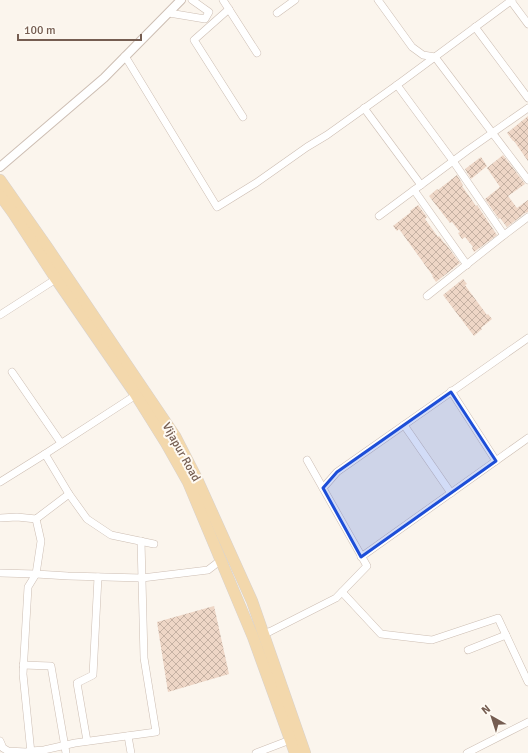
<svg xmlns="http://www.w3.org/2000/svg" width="528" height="753" font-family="Signika,sans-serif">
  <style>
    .building { fill: url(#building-cross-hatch) }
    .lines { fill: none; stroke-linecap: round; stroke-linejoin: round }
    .minor-casing { stroke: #cdbeb3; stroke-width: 8 }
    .tertiary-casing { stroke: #cdbeb3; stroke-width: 10 }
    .primary-casing { stroke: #d8d2ce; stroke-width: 12 }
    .minor { stroke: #fff; stroke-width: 7 }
    .tertiary { stroke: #fff; stroke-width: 8 }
    .primary { stroke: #f3d8ac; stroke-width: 11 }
    .marked { fill: #1d4ed8; fill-opacity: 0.2; stroke: #1d4ed8; stroke-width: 3; stroke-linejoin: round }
    .labels { text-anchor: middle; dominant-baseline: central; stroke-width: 4; stroke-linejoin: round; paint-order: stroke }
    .street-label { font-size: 12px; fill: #755d51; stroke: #fefaf3 }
  </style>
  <defs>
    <pattern id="building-cross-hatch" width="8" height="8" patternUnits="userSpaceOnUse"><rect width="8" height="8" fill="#eed6c6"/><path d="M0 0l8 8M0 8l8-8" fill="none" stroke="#c5b1a3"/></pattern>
  </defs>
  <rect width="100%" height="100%" fill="#fbf5ed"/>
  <g class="building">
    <path d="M528,116V161L514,141H513L507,133Z"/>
    <path d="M503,155L525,184L508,196L517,208L528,200V212L525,213L507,227L500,218L499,219L485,199L500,187L487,168Z"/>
    <path d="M481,157L487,166L471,179L465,169Z"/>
    <path d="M457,175L463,185L462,186L476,206L477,205L497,235L474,252L472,248L473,247L465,237L462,239L458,233L460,232L452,222L450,223L429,196L437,189L438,190Z"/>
    <path d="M418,205L427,217L425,219L438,237L439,236L445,244V243L460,263L436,282L432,276H433L399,229L397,231L393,226L411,212L410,211Z"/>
    <path d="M463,279L467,284L465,285L470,292L487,315L488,314L492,319L481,328L482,329L474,336L443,295Z"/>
    <path d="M214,606L229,674L168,692L157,622Z"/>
  </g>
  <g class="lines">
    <defs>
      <g id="minor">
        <path d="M223,0L257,53"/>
        <path d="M378,0L412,47L423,55L435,57L528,180"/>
        <path d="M511,1L528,24"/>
        <path d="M229,9L194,40L243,117"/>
        <path d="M169,13L205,19L209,12L192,0"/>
        <path d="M277,13L295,0"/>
        <path d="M475,27L528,98"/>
        <path d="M125,56L217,207L256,183L307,147L327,135L397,85L512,0"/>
        <path d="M397,85L453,161L504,235"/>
        <path d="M364,108L421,185"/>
        <path d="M414,190L467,265"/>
        <path d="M379,216L468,150L528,108"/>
        <path d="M427,296L504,235L528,217"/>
        <path d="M0,315L56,279"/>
        <path d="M12,372L61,443"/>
        <path d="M451,391L496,461"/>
        <path d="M404,425L451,493"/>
        <path d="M45,454L69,494"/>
        <path d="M0,482L45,454L136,395"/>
        <path d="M323,488L337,472L528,338"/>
        <path d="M0,518L17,517L36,519L69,494L87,519L111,535L154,544"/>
        <path d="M361,557L528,438"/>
        <path d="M0,573L36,574L68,576L142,578L208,570L221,560"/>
        <path d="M342,592L381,634L432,640L498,618L528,682"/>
        <path d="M264,634L271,631L336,598L367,566L307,460"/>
        <path d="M468,650L506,635"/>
        <path d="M23,665L51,666L66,753"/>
        <path d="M128,736L131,753"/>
        <path d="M0,741L3,748L8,751L26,752L31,751L44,750L75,743L156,732L144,658L141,541"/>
        <path d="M87,741L77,683L93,675L98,577"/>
        <path d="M31,753L23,674L28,587L36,574L41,541L36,519"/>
        <path d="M256,753L290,740"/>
        <path d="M467,753L528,722"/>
      </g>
      <path id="tertiary" d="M0,167L104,78L181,0"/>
      <g id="primary">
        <path d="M0,180L47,247L175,436L197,479L252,601L305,753"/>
        <path d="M0,195L13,213L56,279L136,395L166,443L188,482L253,637L295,753"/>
      </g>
    </defs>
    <use href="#minor" class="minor-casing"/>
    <use href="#tertiary" class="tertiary-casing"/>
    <use href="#primary" class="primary-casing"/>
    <use href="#minor" class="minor"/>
    <use href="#tertiary" class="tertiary"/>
    <use href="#primary" class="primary"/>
  </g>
  <path class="marked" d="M451,392L496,461L361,557L323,488L337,472Z"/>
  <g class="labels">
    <g class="street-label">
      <text transform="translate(181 452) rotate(61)">Vijapur Road</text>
    </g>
  </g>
  <g transform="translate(492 717) rotate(321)" stroke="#fefaf3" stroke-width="3" paint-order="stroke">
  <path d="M0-3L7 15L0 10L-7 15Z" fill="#755d51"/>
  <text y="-6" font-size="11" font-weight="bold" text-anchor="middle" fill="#755d51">N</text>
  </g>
  <path d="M18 34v6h123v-6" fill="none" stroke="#755d51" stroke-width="2"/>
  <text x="24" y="34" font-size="12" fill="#755d51" stroke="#fefaf3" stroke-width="3" paint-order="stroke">100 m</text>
</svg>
